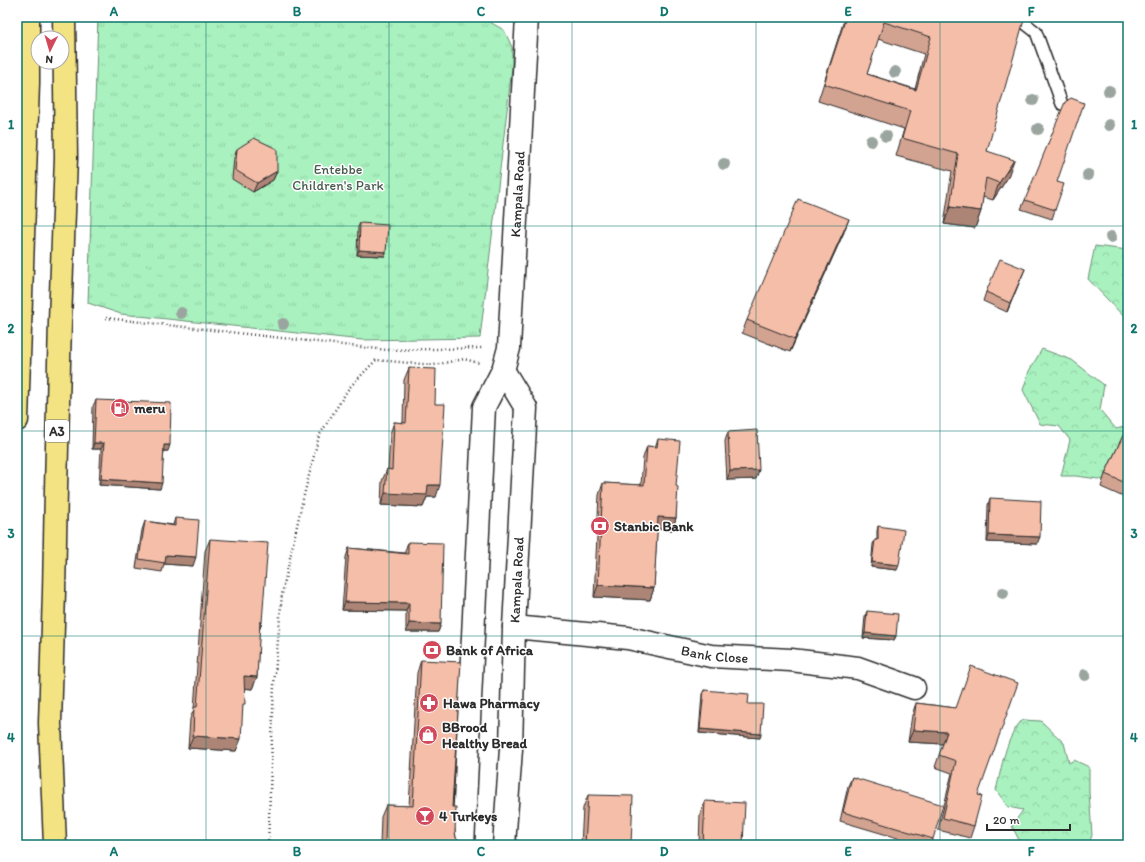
<svg xmlns="http://www.w3.org/2000/svg" width="1145" height="862" font-family="Itim,sans-serif">
  <style>
    .forest { fill: url(#forest-crowns); stroke: #6a8e75 }
    .park { fill: url(#park-tufts); stroke: #6a8e75 }
    .lines { fill: none; stroke-linecap: round; stroke-linejoin: round }
    .lane-casing { stroke: #2b2b2b; stroke-width: 14 }
    .street-casing { stroke: #2b2b2b; stroke-width: 25 }
    .secondary-casing { stroke: #2b2b2b; stroke-width: 25 }
    .highway-casing { stroke: #2b2b2b; stroke-width: 25 }
    .path { stroke: #2b2b2b; stroke-width: 2.5; stroke-dasharray: 1 3; stroke-linecap: butt }
    .lane { stroke: #fff; stroke-width: 11 }
    .street { stroke: #fff; stroke-width: 22 }
    .secondary { stroke: #fff; stroke-width: 22 }
    .highway { stroke: #f4e382; stroke-width: 22 }
    .tree { fill: #9ba59f }
    .wall { fill: #d3a391; stroke: #2b2b2b; fill-rule: evenodd }
    .shaded-wall { fill: #ac8576; stroke: #2b2b2b }
    .building { fill: #f5bea9; stroke: #2b2b2b; fill-rule: evenodd }
    .grid { fill: none; stroke: #0f766e; stroke-width: 1; stroke-opacity: 0.55 }
    .labels { text-anchor: middle; dominant-baseline: central; stroke-width: 3; stroke-linejoin: round; paint-order: stroke }
    .shield { fill: #fff; stroke: #6b6b6b; stroke-width: 1 }
    .shield-label { font-size: 13px; font-weight: bold; fill: #2b2b2b }
    .park-label { font-size: 14px; fill: #4a5c50; stroke: #fff }
    .street-label { font-size: 14px; fill: #2b2b2b; stroke: #fff }
    .poi-label { font-size: 14px; font-weight: bold; fill: #2b2b2b; stroke: #fff; text-anchor: start }
    .neatline { fill: none; stroke: #0f766e; stroke-width: 1.5 }
    .grid-label { font-size: 13px; text-anchor: middle; font-weight: bold; fill: #0f766e }
  </style>
  <defs>
    <pattern id="forest-crowns" width="20" height="18" patternUnits="userSpaceOnUse"><rect width="20" height="18" fill="#a9f1bf"/><path d="M2 6a3 3 0 1 1 6 0M12 15a3 3 0 1 1 6 0" fill="none" stroke="#92cfa4"/></pattern>
    <pattern id="park-tufts" width="24" height="20" patternUnits="userSpaceOnUse"><rect width="24" height="20" fill="#a9f1bf"/><path d="M3 7l-1-3M5 7V3M7 7l1-3M15 17l-1-3M17 17v-4M19 17l1-3" fill="none" stroke="#92cfa4"/></pattern>
  </defs>
  <rect width="100%" height="100%" fill="#fff"/>
  <filter id="ink" filterUnits="userSpaceOnUse"><feTurbulence type="fractalNoise" baseFrequency=".025" numOctaves="2"/><feDisplacementMap in="SourceGraphic" scale="8" xChannelSelector="R" yChannelSelector="G"/><feConvolveMatrix kernelMatrix="1 2 1 2 8 2 1 2 1" color-interpolation-filters="sRGB"/></filter>
  <g filter="url(#ink)">
    <g class="forest">
      <path d="M1095,246L1128,250V321L1088,279Z"/>
      <path d="M1042,349L1072,360L1104,385L1100,410L1116,429L1128,426V483L1076,476H1061L1070,440L1059,426L1040,424L1023,390L1029,371Z"/>
      <path d="M1022,720L1041,721L1064,743L1069,763L1074,760L1089,767V792L1092,835L1089,845H1040L1019,840L1012,826L1023,810L1008,807L996,790C1002,767 1005,739 1022,720Z"/>
    </g>
    <path class="park" d="M98,17H481L504,30L512,47V68L480,338L362,340L121,314L88,303Z"/>
    <g class="lines">
      <defs>
        <path id="lane" d="M1017,17L1036,32L1062,104"/>
        <g id="street">
          <path id="s1" d="M514,627L628,638L711,656L791,660L858,668L914,688"/>
        </g>
        <g id="secondary">
          <path d="M503,370L526,408L514,627L511,749L504,845"/>
          <path id="s2" d="M463,845L484,407L503,370L509,348L527,17"/>
        </g>
        <g id="highway">
          <path d="M17,420L28,83V17"/>
          <path d="M55,845L50,723L54,592L56,489L60,321L66,158L64,17"/>
        </g>
      </defs>
      <use href="#lane" class="lane-casing"/>
      <use href="#street" class="street-casing"/>
      <use href="#secondary" class="secondary-casing"/>
      <use href="#highway" class="highway-casing"/>
      <g class="path">
        <path d="M106,318L387,350L483,348"/>
        <path d="M268,845L274,685L282,594L302,503L319,436L349,388L376,360L434,365L464,359L479,363"/>
      </g>
      <use href="#lane" class="lane"/>
      <use href="#street" class="street"/>
      <use href="#secondary" class="secondary"/>
      <use href="#highway" class="highway"/>
    </g>
    <g class="tree">
      <circle cx="895" cy="72" r="6"/>
      <circle cx="1109" cy="91" r="6"/>
      <circle cx="1033" cy="100" r="6"/>
      <circle cx="1109" cy="125" r="6"/>
      <circle cx="1038" cy="129" r="6"/>
      <circle cx="886" cy="136" r="6"/>
      <circle cx="871" cy="141" r="6"/>
      <circle cx="724" cy="164" r="6"/>
      <circle cx="1088" cy="175" r="6"/>
      <circle cx="1111" cy="237" r="6"/>
      <circle cx="181" cy="313" r="6"/>
      <circle cx="283" cy="324" r="6"/>
      <circle cx="1003" cy="593" r="6"/>
      <circle cx="1085" cy="675" r="6"/>
    </g>
    <g class="wall">
      <path d="M845,17H1014L987,151L1008,177L993,200L983,197L981,211L975,228L944,224L952,171L896,156L904,129L818,101ZM878,39L924,54L915,89L867,74Z"/>
      <path d="M237,149L277,171L273,180L253,192L232,179L234,158Z"/>
      <path d="M1057,182L1055,210L1052,219L1021,209L1025,200Z"/>
      <path d="M360,223L386,252L385,256L357,255L358,227Z"/>
      <path d="M844,232L790,352L742,333L747,320Z"/>
      <path d="M1025,269L1007,312L983,301L986,292Z"/>
      <path d="M409,368L435,404L436,497H427L423,507L381,505L382,481L387,469L388,470L390,434L394,422L403,423L404,380Z"/>
      <path d="M96,400L168,451H164L160,489L99,485L101,449H92L93,406Z"/>
      <path d="M1128,425V499L1101,487L1105,474Z"/>
      <path d="M728,432L756,479L727,480L725,441Z"/>
      <path d="M658,439L676,486V518L672,530L657,529L654,588L650,600L594,597L599,495L603,483L641,485L643,458L647,446L655,447Z"/>
      <path d="M990,498L1037,544L987,542L988,505Z"/>
      <path d="M175,518L193,566L164,564L162,572L136,568L142,530L145,521L173,525Z"/>
      <path d="M878,526L897,570L871,567L873,544L875,540H877V531Z"/>
      <path d="M210,539L262,622L259,630L257,677L252,689L244,688L242,711L236,751L188,748L190,719L194,709L205,551Z"/>
      <path d="M408,542L441,624L438,632H406V611L342,610L346,557L349,548L405,553V551Z"/>
      <path d="M867,611L896,636L894,640L863,638L865,616Z"/>
      <path d="M421,660L452,807L456,838L461,843L465,845H380L381,817L386,805L409,806L417,673Z"/>
      <path d="M704,690L748,704L760,738L699,733L702,694Z"/>
      <path d="M916,703L956,708L978,795L974,826L970,838L938,830L952,773L935,767L943,744L908,742L912,715Z"/>
      <path d="M852,777L933,839L930,845H921L840,821L848,786Z"/>
      <path d="M588,795L631,845H581L583,808Z"/>
      <path d="M705,801L743,845H699L700,814Z"/>
    </g>
    <g class="shaded-wall">
      <path d="M1014,160L1008,177L993,200L999,183Z"/>
      <path d="M277,171L273,180L253,192L257,183Z"/>
      <path d="M950,207L981,211L975,228L944,224Z"/>
      <path d="M849,219L844,232L790,352L795,339Z"/>
      <path d="M359,250L386,252L385,256L357,255Z"/>
      <path d="M1025,269L1021,278L1007,312L1010,303Z"/>
      <path d="M94,443H104L101,449H92Z"/>
      <path d="M164,445H170L168,451H162Z"/>
      <path d="M759,470L756,479L727,480L730,471Z"/>
      <path d="M101,479L162,483L160,489L99,485Z"/>
      <path d="M428,485H440L436,497H427L423,507L381,505L385,493Z"/>
      <path d="M658,517L676,518L672,530L654,529Z"/>
      <path d="M989,535L1040,537L1037,544L987,542Z"/>
      <path d="M166,555L196,557L193,566L164,564Z"/>
      <path d="M872,562L899,565L897,570L871,567Z"/>
      <path d="M598,585L654,588L650,600L594,597Z"/>
      <path d="M345,602L409,603L406,611L342,610Z"/>
      <path d="M260,622H262L258,634Z"/>
      <path d="M409,623L441,624L438,632H406Z"/>
      <path d="M865,633L896,636L894,640L863,638Z"/>
      <path d="M244,676L257,677L252,689L240,688Z"/>
      <path d="M700,729L761,734L760,738L699,733Z"/>
      <path d="M913,730L947,732L943,744L908,742Z"/>
      <path d="M193,736L241,739L236,751L188,748Z"/>
    </g>
    <g class="building">
      <path d="M846,17H1014L1024,20L987,151L1014,160L999,183L986,178L981,211L950,207L958,154L902,138L910,111L824,84ZM884,22L931,37L916,90L867,74Z"/>
      <path d="M1071,98L1084,103L1057,182L1064,184L1055,210L1025,200L1065,102Z"/>
      <path d="M254,138L277,149V171L257,183L235,170L237,149Z"/>
      <path d="M798,199L849,219L795,339L747,320Z"/>
      <path d="M360,223L388,225L386,252L359,250Z"/>
      <path d="M1000,259L1025,269L1010,303L986,292Z"/>
      <path d="M409,368L436,369L435,404H445L440,485H428L427,495L385,493L387,469L392,470L394,422L406,423Z"/>
      <path d="M96,400L171,403L170,445H164L162,483L101,479L104,443H94Z"/>
      <path d="M1128,425V484L1105,474Z"/>
      <path d="M757,430L759,470L730,471L728,432Z"/>
      <path d="M658,439L680,441L676,486L678,487L676,518L658,517L654,588L598,585L603,483L644,485L647,446L657,447Z"/>
      <path d="M990,498L1041,501L1040,537L989,535Z"/>
      <path d="M175,518L199,520L196,557L166,555L165,563L139,559L145,521L175,526Z"/>
      <path d="M878,526L904,530L899,565L872,562L875,540H878Z"/>
      <path d="M210,539L268,543L262,622H260L257,677L244,676L245,704H243L241,739L193,736L194,707H197Z"/>
      <path d="M408,542L443,543L441,624L409,623V603L345,602L349,548L408,554Z"/>
      <path d="M867,611L898,614L896,636L865,633Z"/>
      <path d="M421,660L461,662L452,807H456L455,832L456,838L461,843L465,844V845H385L386,805L413,806Z"/>
      <path d="M971,666L1018,683L978,795L982,796L974,826L943,818L956,761L939,755L947,732L913,730L916,703L956,708Z"/>
      <path d="M704,690L749,694L748,704H763L761,734L700,729Z"/>
      <path d="M852,777L943,805L933,839L843,812Z"/>
      <path d="M588,795L633,796L631,845H585Z"/>
      <path d="M705,801L745,803L743,845H703Z"/>
    </g>
  </g>
  <path class="grid" d="M206,17V845M389,17V845M572,17V845M756,17V845M940,17V845M17,226H1128M17,431H1128M17,636H1128"/>
  <defs>
    <symbol id="fuel-disc" viewBox="-11 -11 22 22"><circle r="9.5" fill="#d1495b" stroke="#fff"/><path d="M-5.5-6h7V0h2V4h1.3V-2.5L3-4.5l.8-.8L6-3V5H2.5V1h-1V6h-7ZM-4.2-4.7v3.2H.2V-4.7Z" fill="#fff"/></symbol>
    <symbol id="bank-disc" viewBox="-11 -11 22 22"><circle r="9.5" fill="#d1495b" stroke="#fff"/><path d="M-6-4H6V4H-6ZM0-2.3a2.3 2.3 0 1 0 0 4.6a2.3 2.3 0 1 0 0-4.6Z" fill="#fff"/></symbol>
    <symbol id="pharmacy-disc" viewBox="-11 -11 22 22"><circle r="9.5" fill="#d1495b" stroke="#fff"/><path d="M-2-6h4v4h4v4h-4v4h-4v-4h-4v-4h4Z" fill="#fff"/></symbol>
    <symbol id="shop-disc" viewBox="-11 -11 22 22"><circle r="9.5" fill="#d1495b" stroke="#fff"/><path d="M-5-2.5h2.3a2.7 3.5 0 0 1 5.4 0H5L5.5 6h-11ZM-1.5-2.5h3a1.5 2.3 0 0 0-3 0Z" fill="#fff"/></symbol>
    <symbol id="bar-disc" viewBox="-11 -11 22 22"><circle r="9.5" fill="#d1495b" stroke="#fff"/><path d="M-6-5H6L.8 .8V4.5H3.5V6h-7V4.5H-.8V.8Z" fill="#fff"/></symbol>
  </defs>
  <g fill-rule="evenodd">
    <use href="#fuel-disc" x="109" y="397" width="22" height="22"/>
    <use href="#bank-disc" x="589" y="515" width="22" height="22"/>
    <use href="#bank-disc" x="421" y="639" width="22" height="22"/>
    <use href="#pharmacy-disc" x="418" y="692" width="22" height="22"/>
    <use href="#shop-disc" x="417" y="724" width="22" height="22"/>
    <use href="#bar-disc" x="414" y="805" width="22" height="22"/>
  </g>
  <g class="labels">
    <rect class="shield" x="45" y="420" width="24" height="22" rx="3"/>
    <g class="shield-label">
      <text x="57" y="431">A3</text>
    </g>
    <g class="park-label">
      <text x="338" y="169">Entebbe<tspan x="338" dy="16">Children's Park</tspan></text>
    </g>
    <g class="street-label">
      <text stroke="none"><textPath href="#s2" startOffset="657">Kampala Road</textPath></text>
      <text transform="translate(517 580) rotate(-87)">Kampala Road</text>
      <text stroke="none"><textPath href="#s1" startOffset="203">Bank Close</textPath></text>
    </g>
    <g class="poi-label">
      <text x="134" y="408">meru</text>
      <text x="614" y="526">Stanbic Bank</text>
      <text x="446" y="650">Bank of Africa</text>
      <text x="443" y="703">Hawa Pharmacy</text>
      <text x="442" y="727">BBrood<tspan x="442" dy="16">Healthy Bread</tspan></text>
      <text x="439" y="816">4 Turkeys</text>
    </g>
  </g>
  <rect width="1145" height="862" fill="none" stroke="#fff" stroke-width="44"/>
  <g transform="translate(50 50) rotate(185)"><circle r="19" fill="#ffffff" stroke="#aaaaaa"/>
  <path d="M0-3L7 15L0 10L-7 15Z" fill="#d1495b"/>
  <text y="-6" font-size="11" font-weight="bold" text-anchor="middle" fill="#2b2b2b">N</text>
  </g>
  <path d="M987 824v6h83v-6" fill="none" stroke="#2b2b2b" stroke-width="2"/>
  <text x="993" y="824" font-size="12" fill="#2b2b2b" stroke="#ffffff" stroke-width="3" paint-order="stroke">20 m</text>
  <rect x="22" y="22" width="1101" height="818" class="neatline"/>
  <g class="grid-label">
    <text x="114" y="16">A</text>
    <text x="297" y="16">B</text>
    <text x="481" y="16">C</text>
    <text x="664" y="16">D</text>
    <text x="848" y="16">E</text>
    <text x="1031" y="16">F</text>
    <text x="11" y="129">1</text>
    <text x="1134" y="129">1</text>
    <text x="11" y="333">2</text>
    <text x="1134" y="333">2</text>
    <text x="11" y="538">3</text>
    <text x="1134" y="538">3</text>
    <text x="11" y="742">4</text>
    <text x="1134" y="742">4</text>
    <text x="114" y="856">A</text>
    <text x="297" y="856">B</text>
    <text x="481" y="856">C</text>
    <text x="664" y="856">D</text>
    <text x="848" y="856">E</text>
    <text x="1031" y="856">F</text>
  </g>
</svg>
